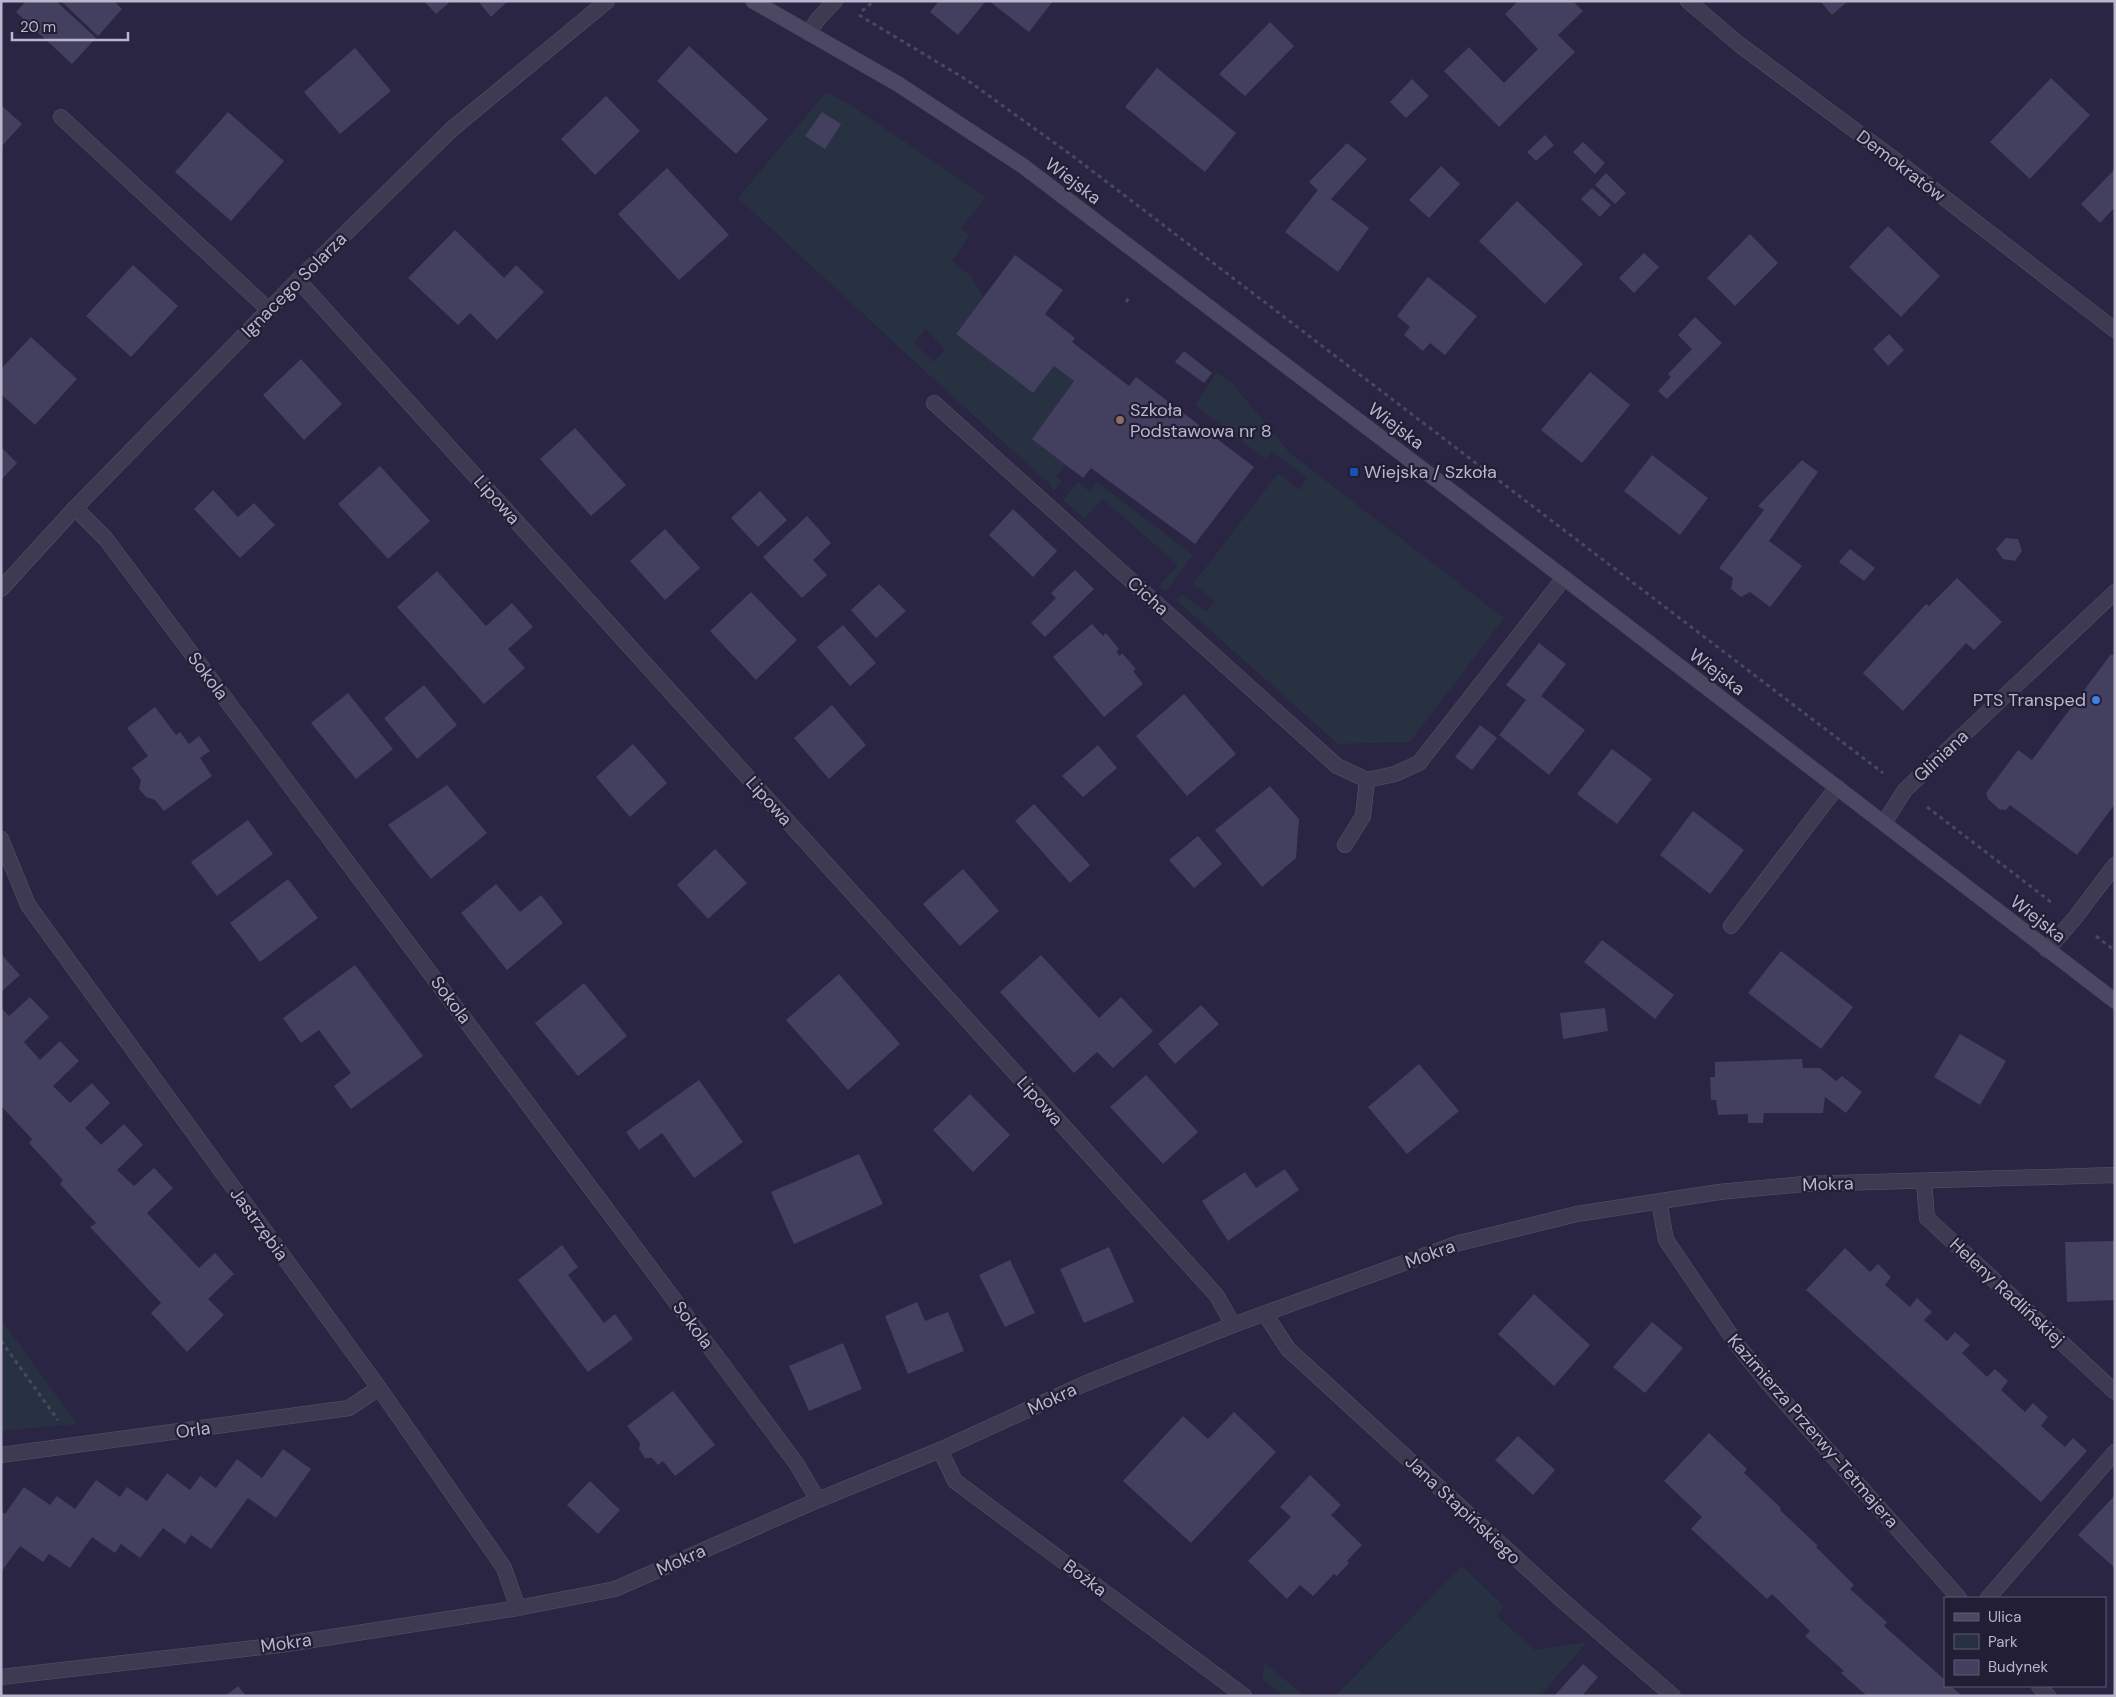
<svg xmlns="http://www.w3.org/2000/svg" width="2116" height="1697" font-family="'DM Sans',sans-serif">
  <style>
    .green { fill: #273142; fill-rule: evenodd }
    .building { fill: #433f5f }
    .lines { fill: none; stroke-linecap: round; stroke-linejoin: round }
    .lane-casing { stroke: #58546b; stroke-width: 16 }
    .street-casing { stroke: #58546b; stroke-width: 16 }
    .secondary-casing { stroke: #434057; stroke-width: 16 }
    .path { stroke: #434c5c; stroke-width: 3; stroke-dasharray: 4 4; stroke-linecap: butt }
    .lane { stroke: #3d3a51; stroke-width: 15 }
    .street { stroke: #3d3a51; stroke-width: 15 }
    .secondary { stroke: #4c4864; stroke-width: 15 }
    .education-dot { fill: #8d6e63; stroke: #211e36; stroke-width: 2 }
    .transit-dot { fill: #1a4fb4; stroke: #211e36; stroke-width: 2 }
    .shop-dot { fill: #3f7fe0; stroke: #211e36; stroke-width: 2 }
    .labels { text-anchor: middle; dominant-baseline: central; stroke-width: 4.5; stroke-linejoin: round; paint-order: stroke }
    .street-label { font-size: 18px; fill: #bab6cb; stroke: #211e36 }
    .poi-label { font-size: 18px; fill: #bab6cb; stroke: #211e36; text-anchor: start }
  </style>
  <rect width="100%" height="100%" fill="#292542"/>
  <g class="green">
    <path d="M826,92L846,102L986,197L961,228L970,235L952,261L970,275L984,297L956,334L1033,393L1054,366L1074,381L1032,439L1066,464L1056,477L1062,481L1054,491L1050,484L942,387L738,198ZM926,329L945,350L933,362L914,343Z"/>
    <path d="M1217,372L1232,383L1290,453L1504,618L1410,742L1338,744L1176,600L1182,594L1207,612L1215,601L1193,584L1278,473L1299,490L1307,478L1272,452L1266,460L1195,405Z"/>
    <path d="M1078,482L1089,491L1097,482L1193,555L1166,592L1159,586L1178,565L1103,499L1084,519L1063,500Z"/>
    <path d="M1,1319L77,1424L1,1431Z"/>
    <path d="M1462,1566L1504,1606L1497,1616L1535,1650L1587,1642L1540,1696H1335Z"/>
    <path d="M1265,1663L1305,1696H1283L1262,1679Z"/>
  </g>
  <g class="building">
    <path d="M26,1H56L96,38L72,64L16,12Z"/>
    <path d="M61,1H114L122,9L98,36Z"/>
    <path d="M424,1H451L436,14Z"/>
    <path d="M478,1H508L491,17Z"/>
    <path d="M939,1H986L958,35L930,12Z"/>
    <path d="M989,1H1053L1029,32Z"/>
    <path d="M1518,1H1573L1583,11L1558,35L1575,52L1499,127L1444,71L1469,47L1504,83L1538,49L1505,14Z"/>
    <path d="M1820,1H1848L1832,15Z"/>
    <path d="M1270,22L1294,46L1245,96L1219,74Z"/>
    <path d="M689,46L768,119L736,154L657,81Z"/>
    <path d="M355,48L391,91L340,134L304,92Z"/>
    <path d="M1157,68L1236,133L1205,172L1125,107Z"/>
    <path d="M2051,78L2090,115L2030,179L1990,142Z"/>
    <path d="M1412,79L1429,96L1406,118L1390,102Z"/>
    <path d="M606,96L640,131L595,175L561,139Z"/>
    <path d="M1,105L22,124L1,147Z"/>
    <path d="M228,112L284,161L231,221L175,172Z"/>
    <path d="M822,112L841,124L825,149L805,136Z"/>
    <path d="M1545,135L1554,145L1536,161L1527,152Z"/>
    <path d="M1583,142L1605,163L1595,174L1573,152Z"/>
    <path d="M1347,143L1367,159L1331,199L1369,228L1338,272L1285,232L1318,190L1309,182Z"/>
    <path d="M1441,166L1460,184L1429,218L1409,200Z"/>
    <path d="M667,168L729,235L679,280L618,214Z"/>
    <path d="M2115,169V211L2113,209L2100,223L2081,204Z"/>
    <path d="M1606,173L1626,193L1615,204L1595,185Z"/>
    <path d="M1592,188L1611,205L1600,217L1581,199Z"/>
    <path d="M1517,201L1583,264L1545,304L1479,241Z"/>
    <path d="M1888,226L1940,276L1901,317L1849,267Z"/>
    <path d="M455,230L504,278L516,265L544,292L497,340L470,313L458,325L408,278Z"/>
    <path d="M1750,234L1778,263L1735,306L1707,278Z"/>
    <path d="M1644,253L1659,267L1634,293L1619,278Z"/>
    <path d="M1015,255L1063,290L1045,314L1075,338L1072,342L1129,386L1136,377L1254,467L1195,544L1091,468L1083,478L1032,439L1074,381L1054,366L1033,393L956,334Z"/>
    <path d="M133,265L178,306L131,357L86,316Z"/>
    <path d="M1428,277L1477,316L1445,355L1430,343L1423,351L1404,335L1410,327L1397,316Z"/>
    <path d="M1695,317L1722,343L1667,399L1658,391L1671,377L1668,374L1692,349L1678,335Z"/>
    <path d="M1889,334L1904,350L1888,366L1873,349Z"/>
    <path d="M31,337L77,379L35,425L1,394V369Z"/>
    <path d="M1184,351L1212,373L1204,383L1175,362Z"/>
    <path d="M301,359L342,404L304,440L263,395Z"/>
    <path d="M1590,372L1630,405L1582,463L1541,430Z"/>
    <path d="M575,428L626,485L591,516L540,459Z"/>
    <path d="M1,447L17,463L1,480Z"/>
    <path d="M1652,455L1708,498L1680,535L1624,491Z"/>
    <path d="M1802,460L1818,472L1769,541L1802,566L1770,607L1750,592L1741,597L1731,589L1733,578L1719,568L1764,510L1758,506Z"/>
    <path d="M380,466L430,521L388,559L338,504Z"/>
    <path d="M213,490L238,517L254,503L275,525L240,558L194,509Z"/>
    <path d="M760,491L787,520L758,547L731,518Z"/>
    <path d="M1013,509L1057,551L1033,577L989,535Z"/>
    <path d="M807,516L831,543L813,560L827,575L802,598L763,557Z"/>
    <path d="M665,529L700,568L665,600L630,561Z"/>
    <path d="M2006,538L2018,539L2022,551L2015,561L2003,559L1996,549Z"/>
    <path d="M1850,549L1875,568L1864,581L1839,562Z"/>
    <path d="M1075,570L1094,589L1045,637L1031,623L1056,598L1051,593Z"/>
    <path d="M437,571L486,626L512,603L533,627L508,649L525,668L484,704L397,607Z"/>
    <path d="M1957,578L2002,622L1974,650L1966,643L1903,711L1863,673L1926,604L1929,606Z"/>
    <path d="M879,584L906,611L876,638L851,610Z"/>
    <path d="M751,592L797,640L756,680L710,631Z"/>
    <path d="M1092,624L1103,636L1106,633L1119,649L1116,652L1120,656L1122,653L1136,669L1133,671L1143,684L1104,717L1053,657Z"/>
    <path d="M843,625L876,663L850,686L817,647Z"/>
    <path d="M1539,643L1566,664L1541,696L1585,730L1549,775L1499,735L1526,700L1506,685Z"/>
    <path d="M2111,654L2115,656V804L2077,855L2010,805L2006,810L1999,809L1988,799L1986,793L2018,750L2032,760Z"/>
    <path d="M424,685L457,725L417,759L384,718Z"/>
    <path d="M348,693L393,749L356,779L311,723Z"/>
    <path d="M1184,694L1236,754L1187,796L1136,736Z"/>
    <path d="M832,705L866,745L829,779L794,738Z"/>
    <path d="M155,707L176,735L180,732L189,744L199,736L210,751L200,758L212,776L164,811L155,800L146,797L139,789L141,780L132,768L148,756L127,728Z"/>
    <path d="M1480,725L1497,738L1472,770L1455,757Z"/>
    <path d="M633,744L667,783L630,817L596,777Z"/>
    <path d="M1098,745L1117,768L1083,797L1062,776Z"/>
    <path d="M1612,749L1652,779L1617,824L1577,794Z"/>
    <path d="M447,785L487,833L431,879L388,825Z"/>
    <path d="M1270,786L1299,819L1296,858L1262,887L1215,830Z"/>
    <path d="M1034,804L1090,865L1070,883L1015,821Z"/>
    <path d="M1693,811L1744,850L1710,894L1660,855Z"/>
    <path d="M248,820L273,854L217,896L191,862Z"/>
    <path d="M1198,836L1222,864L1194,888L1169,860Z"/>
    <path d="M715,849L747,883L708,919L677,885Z"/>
    <path d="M963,869L999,911L960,946L923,904Z"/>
    <path d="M288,879L318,918L260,962L230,923Z"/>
    <path d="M496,884L520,912L541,895L563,923L507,970L461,913Z"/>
    <path d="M1602,940L1674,995L1655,1019L1584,962Z"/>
    <path d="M1781,951L1853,1007L1821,1049L1748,993Z"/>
    <path d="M1,954L20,975L1,992Z"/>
    <path d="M1041,955L1099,1018L1121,997L1153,1031L1113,1068L1097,1052L1074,1073L1000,992Z"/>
    <path d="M355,965L423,1056L351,1109L334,1086L351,1073L319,1030L301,1043L283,1018Z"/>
    <path d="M839,974L900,1044L848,1090L786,1020Z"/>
    <path d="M584,983L627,1036L578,1076L535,1023Z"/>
    <path d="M30,997L49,1017L24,1042L40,1060L60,1041L79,1061L53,1086L70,1103L92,1083L110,1103L85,1128L101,1145L124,1124L143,1145L117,1170L134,1186L154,1168L173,1188L147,1213L199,1268L215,1253L234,1274L208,1299L224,1315L187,1352L151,1313L161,1303L90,1227L96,1223L60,1184L63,1180L29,1143L32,1139L1,1106V1008L9,1016Z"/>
    <path d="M1201,1005L1219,1024L1175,1064L1158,1044Z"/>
    <path d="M1605,1008L1608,1031L1563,1039L1560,1013Z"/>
    <path d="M1960,1034L2006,1061L1980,1105L1934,1077Z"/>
    <path d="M1802,1059L1803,1068H1820L1836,1081L1842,1076L1862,1092L1846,1113L1825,1097L1823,1113H1764L1763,1123H1748V1114L1718,1115L1716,1100H1711L1710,1077H1715V1062Z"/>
    <path d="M1419,1064L1459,1111L1407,1154L1368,1107Z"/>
    <path d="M1146,1075L1198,1132L1163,1164L1110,1107Z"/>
    <path d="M699,1080L743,1142L694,1178L662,1133L639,1150L626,1132Z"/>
    <path d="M970,1094L1010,1135L973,1172L933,1130Z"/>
    <path d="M859,1154L883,1204L794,1244L771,1192Z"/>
    <path d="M1285,1169L1299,1190L1228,1241L1202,1201L1245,1172L1256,1188Z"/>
    <path d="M2115,1241V1300L2067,1302L2065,1242Z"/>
    <path d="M562,1245L578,1267L568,1275L604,1323L615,1314L633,1339L588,1372L518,1280Z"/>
    <path d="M1109,1247L1134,1302L1084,1323L1060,1269Z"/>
    <path d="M1845,1248L1870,1272L1878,1264L1891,1277L1885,1285L1910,1307L1917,1298L1932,1312L1924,1320L1947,1341L1955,1332L1970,1345L1962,1353L1987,1377L1995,1369L2008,1381L2001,1390L2025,1412L2033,1403L2048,1417L2041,1426L2065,1447L2073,1438L2087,1451L2041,1502L1806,1290Z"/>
    <path d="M1010,1260L1035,1313L1005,1327L979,1275Z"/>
    <path d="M1534,1294L1590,1345L1554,1386L1498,1334Z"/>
    <path d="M917,1302L925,1321L948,1312L964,1351L908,1374L885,1316Z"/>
    <path d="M1652,1322L1683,1348L1645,1393L1613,1367Z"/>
    <path d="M843,1343L862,1389L809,1411L789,1366Z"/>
    <path d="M673,1391L715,1445L675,1476L663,1461L658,1465L652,1458H645L639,1449L640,1443L627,1426Z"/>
    <path d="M1234,1412L1276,1452L1191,1543L1123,1481L1183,1416L1208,1439Z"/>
    <path d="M1709,1433L1747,1469L1744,1473L1781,1508L1780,1510L1818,1546L1816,1547L1854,1585L1850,1589L1887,1622L1884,1626L1945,1680V1686H1951L1962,1696H1867L1841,1673L1844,1671L1805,1636L1810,1631L1772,1594L1767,1599L1691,1529L1702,1517L1664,1481Z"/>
    <path d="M1518,1436L1555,1470L1533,1495L1495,1460Z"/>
    <path d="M283,1449L311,1469L276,1518L248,1498L211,1549L191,1535L185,1544L163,1528L140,1558L121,1544L115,1553L92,1537L70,1568L49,1554L43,1562L20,1546L1,1572V1511L5,1514L24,1487L50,1505L57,1496L75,1509L96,1480L120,1497L127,1487L147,1501L167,1473L190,1490L200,1476L216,1488L237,1459L262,1478Z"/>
    <path d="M1310,1475L1341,1505L1331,1515L1362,1545L1347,1561L1349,1563L1337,1576L1334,1574L1313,1596L1300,1585L1287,1599L1248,1561L1291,1517L1280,1507Z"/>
    <path d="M590,1481L620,1510L598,1534L567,1505Z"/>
    <path d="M2115,1495V1568L2078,1535Z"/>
    <path d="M1583,1664L1598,1677L1582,1696H1554Z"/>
    <path d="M238,1686L246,1696H225Z"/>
  </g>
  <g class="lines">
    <defs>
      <g id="lane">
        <path d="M61,117L269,310"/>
        <path d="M1731,926L1837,787"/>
        <path d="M2047,950L2074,919L2115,865"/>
        <path d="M1265,1314L1288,1349L1563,1601L1673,1696"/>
        <path d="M1988,1598L2115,1452"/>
      </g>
      <g id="street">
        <path d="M1688,1L1740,45L1903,166L2115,330"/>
        <path d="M809,33L818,19L835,1"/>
        <path d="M298,280L1217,1296L1233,1325"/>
        <path d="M934,403L1337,766L1367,780L1395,774L1419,763L1564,578"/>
        <path d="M75,508L106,539L796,1463L818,1500"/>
        <path d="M1,589L75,508L298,280L452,129L607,1"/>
        <path d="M1884,823L1905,790L2115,592"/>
        <path d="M1,839L28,905L379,1388L504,1568L518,1608"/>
        <path d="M1345,845L1363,816L1367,780"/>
        <path d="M1924,1182L1927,1218L2115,1392"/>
        <path d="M1659,1201L1666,1240L1738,1346L1767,1382L1959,1598"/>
        <path d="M940,1450L955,1481L1244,1696"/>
        <path d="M1,1455L349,1408L379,1388"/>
        <path d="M1,1677L280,1645L518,1608L615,1589L818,1500L940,1450L1084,1384L1233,1325L1459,1243L1577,1214L1719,1192L1804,1184L2115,1175"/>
        <path d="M2039,1686L2048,1696"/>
      </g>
      <path id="secondary" d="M753,1L898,84L1023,166L1451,491L2115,1001"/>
    </defs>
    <use href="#lane" class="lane-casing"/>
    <use href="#street" class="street-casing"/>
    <use href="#secondary" class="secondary-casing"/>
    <g class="path">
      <path d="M862,11L874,1"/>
      <path d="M859,15L967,80L1074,157L1883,773"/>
      <path d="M1126,302L1130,296"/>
      <path d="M1927,807L2051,902"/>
      <path d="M2096,936L2115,951"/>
      <path d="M1,1341L58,1420"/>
    </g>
    <use href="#lane" class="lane"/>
    <use href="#street" class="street"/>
    <use href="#secondary" class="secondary"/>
  </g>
  <circle class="education-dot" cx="1120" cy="420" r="5"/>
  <rect class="transit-dot" x="1349" y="467" width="10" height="10" rx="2.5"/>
  <circle class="shop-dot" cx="2096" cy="700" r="5"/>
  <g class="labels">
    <g class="street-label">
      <text transform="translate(1901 166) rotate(37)">Demokratów</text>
      <text transform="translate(1073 181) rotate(37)">Wiejska</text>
      <text transform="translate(294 285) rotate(-45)">Ignacego Solarza</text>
      <text transform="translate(1396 426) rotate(37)">Wiejska</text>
      <text transform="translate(497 500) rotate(48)">Lipowa</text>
      <text transform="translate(1148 596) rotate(42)">Cicha</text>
      <text transform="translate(1717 672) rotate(37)">Wiejska</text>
      <text transform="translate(208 676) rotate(53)">Sokola</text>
      <text transform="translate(1941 756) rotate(-43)">Gliniana</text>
      <text transform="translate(769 801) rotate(48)">Lipowa</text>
      <text transform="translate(2038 919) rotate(38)">Wiejska</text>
      <text transform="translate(451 1000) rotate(53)">Sokola</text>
      <text transform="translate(1040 1101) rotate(48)">Lipowa</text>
      <text transform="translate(1828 1184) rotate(-2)">Mokra</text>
      <text transform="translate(259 1224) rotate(54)">Jastrzębia</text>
      <text transform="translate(1430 1254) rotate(-20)">Mokra</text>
      <text transform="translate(2007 1292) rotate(43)">Heleny Radlińskiej</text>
      <text transform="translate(693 1325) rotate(53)">Sokola</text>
      <text transform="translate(1052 1399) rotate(-25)">Mokra</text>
      <text transform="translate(193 1430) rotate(-8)">Orla</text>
      <text transform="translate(1813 1431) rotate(49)">Kazimierza Przerwy-Tetmajera</text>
      <text transform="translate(1463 1510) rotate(43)">Jana Stapińskiego</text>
      <text transform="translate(681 1560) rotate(-24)">Mokra</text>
      <text transform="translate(1085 1578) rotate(37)">Bożka</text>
      <text transform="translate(286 1643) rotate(-8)">Mokra</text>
    </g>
    <g class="poi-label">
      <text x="1130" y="410">Szkoła<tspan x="1130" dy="21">Podstawowa nr 8</tspan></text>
      <text x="1364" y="472">Wiejska / Szkoła</text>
      <text x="2086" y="700" text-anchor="end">PTS Transped</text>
    </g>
  </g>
  <rect width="2116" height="1697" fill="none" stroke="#bab6cb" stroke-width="5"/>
  <rect x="1944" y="1597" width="162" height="90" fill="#211e36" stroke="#5e5b72"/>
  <rect x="1954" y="1613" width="25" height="8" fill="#4c4864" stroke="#5e5b72"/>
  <text x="1988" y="1622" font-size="15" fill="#bab6cb">Ulica</text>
  <rect x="1954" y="1634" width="25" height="15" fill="#273142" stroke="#5e5b72"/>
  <text x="1988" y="1647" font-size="15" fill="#bab6cb">Park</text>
  <rect x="1954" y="1660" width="25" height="15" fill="#433f5f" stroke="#5e5b72"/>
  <text x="1988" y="1672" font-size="15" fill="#bab6cb">Budynek</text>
  <path d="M12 32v8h116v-8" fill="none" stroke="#bab6cb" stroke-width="2.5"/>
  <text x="20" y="32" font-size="15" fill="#bab6cb" stroke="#211e36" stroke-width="4" paint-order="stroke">20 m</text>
</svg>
